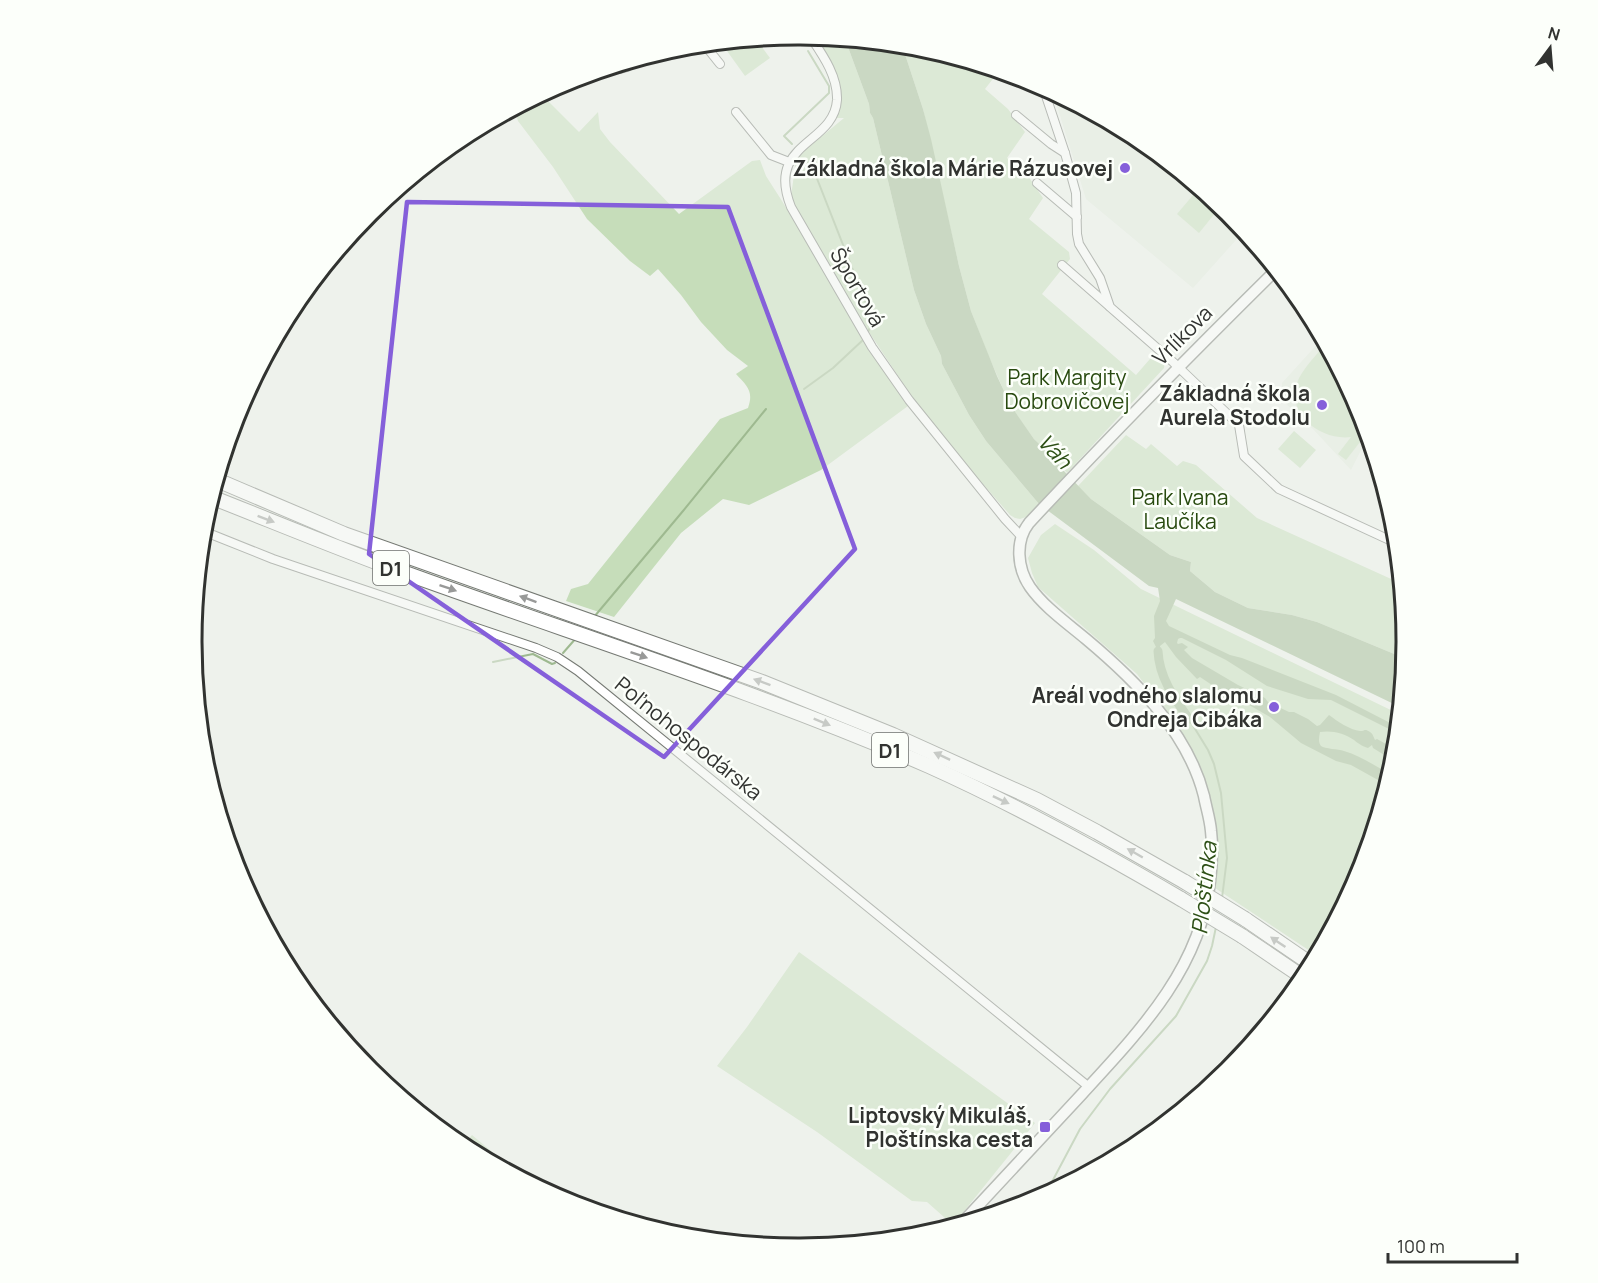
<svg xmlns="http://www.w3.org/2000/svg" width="1598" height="1283" font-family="Manrope,sans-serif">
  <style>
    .built { fill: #e2eadd }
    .green { fill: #c6ddba }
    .water { fill: #9eb990 }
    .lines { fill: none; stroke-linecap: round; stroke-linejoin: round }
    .stream { stroke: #9eb990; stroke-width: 2 }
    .canal { stroke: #9eb990; stroke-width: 9 }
    .street-casing { stroke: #757973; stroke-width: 10 }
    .secondary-casing { stroke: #757973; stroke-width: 13 }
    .highway-casing { stroke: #757973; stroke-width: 16 }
    .street { stroke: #fff; stroke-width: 8 }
    .secondary { stroke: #fff; stroke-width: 10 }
    .highway { stroke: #fff; stroke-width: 14 }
    .highway-bridge-casing { stroke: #757973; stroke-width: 16; stroke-linecap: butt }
    .highway-bridge { stroke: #fff; stroke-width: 14 }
    .oneway { fill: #989998 }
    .marked { fill: none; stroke: #855fda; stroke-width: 4.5; stroke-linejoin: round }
    .poi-dot { fill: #855fda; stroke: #fcfffa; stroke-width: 2 }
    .labels { text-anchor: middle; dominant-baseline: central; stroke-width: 5; stroke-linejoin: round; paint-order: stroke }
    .shield { fill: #fcfffa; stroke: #6e706d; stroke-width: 1.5 }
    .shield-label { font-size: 20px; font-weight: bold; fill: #313330 }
    .poi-label { font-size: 21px; font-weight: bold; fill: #313330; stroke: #fcfffa; text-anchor: end }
    .street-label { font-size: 21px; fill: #313330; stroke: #fcfffa }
    .park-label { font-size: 21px; fill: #284a0f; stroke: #fcfffa }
    .water-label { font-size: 22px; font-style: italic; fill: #2d5016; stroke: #fcfffa }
    .rim { fill: none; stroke: #313330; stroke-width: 3 }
  </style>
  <rect width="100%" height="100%" fill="#eef2ec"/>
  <g class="built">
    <path d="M1053,93L1137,137L1228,213L1244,231L1193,288L1086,199Z"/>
    <path d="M1322,339L1360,410L1373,453L1362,448L1351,470L1313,429L1282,400V383Z"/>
  </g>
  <g class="green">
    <path d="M808,35L845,39L869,104L870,113L873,118L914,290L926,324L941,356L942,364L969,415L986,441L1039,504L1026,517L1020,519L1015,518L1010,515L969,468L914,400L863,323L795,209L791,196L796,161L804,151L844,118H828C841,88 823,61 808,35Z"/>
    <path d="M756,39L770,58L745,76L727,51L743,40Z"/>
    <path d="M902,45L918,46L999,71L985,89L1008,109L1025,132L1007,158L1028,176L1043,198L1029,219L1069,252L1070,259L1042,294L1136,375L1156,352L1165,362L1164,368L1067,473L1054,458L1034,439L1011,407L989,357L971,311L959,266L923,109Z"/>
    <path d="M541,94L579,132L598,112L600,129L610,142L679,214L752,161L760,160L766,176L782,201L879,363L908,406L821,470L749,505L723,499L681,533L614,617L566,601L571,589L588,584L720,419L748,408C754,391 747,386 736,374L748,366L727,350L701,322L681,295L658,269L650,276L630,261L587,219L553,167L518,121L514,109Z"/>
    <path d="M1194,194L1216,212L1199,233L1177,214Z"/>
    <path d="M1325,344L1360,410L1367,433L1346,460L1338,454L1351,437C1322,441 1286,415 1297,383C1302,369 1316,356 1325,344Z"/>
    <path d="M1294,431L1316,450L1300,468L1278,449Z"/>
    <path d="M1126,435L1146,449L1151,444L1177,466L1183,461L1196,465L1257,518L1400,583L1406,642L1404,658L1317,622L1292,615L1248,608L1215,592L1190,571L1191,562L1170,555L1091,499L1078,486Z"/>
    <path d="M1055,524L1094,550L1141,589L1399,714L1394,760L1360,874L1316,955L1215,888L1217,851L1211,801L1201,770L1185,738L1137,674L1038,587L1032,573L1028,558L1041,535Z"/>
    <path d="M799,952L1035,1123L953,1225L927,1202L912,1201L817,1132L717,1066L747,1027Z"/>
    <path d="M472,1135L527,1181L462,1146Z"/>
  </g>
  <path class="water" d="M845,39L902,45L923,109L931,139L959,266L971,311L997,376L1011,406L1034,439L1054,458L1064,471L1091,499L1170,555L1191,562L1190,571L1215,592L1248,608L1292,615L1317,622L1404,658L1400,707L1176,599L1166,621L1169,626L1230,655L1242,658L1336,695L1398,727L1397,733L1331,700L1308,699L1267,686L1226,660L1182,638H1180L1178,639L1177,643L1178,644L1182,643L1188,647L1184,650L1192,658L1238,685L1265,698L1268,702L1289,712H1294L1308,719L1317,726L1320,725L1329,715C1337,721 1350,730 1360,731C1366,731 1364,728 1370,732C1373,734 1373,736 1375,740L1377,739L1395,749L1394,761L1373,748L1372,745L1368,748C1362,746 1359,744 1354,740C1345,733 1331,730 1320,732C1319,737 1318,742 1321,746C1325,749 1338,749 1344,751C1361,756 1375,766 1390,774L1387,785L1351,765L1336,761L1301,743L1270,717L1230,694L1214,689L1212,685L1200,677L1197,679L1176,657L1165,642L1160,646L1161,660L1163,665L1156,661L1154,654L1156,647L1153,641L1155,638L1154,616L1160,601L1158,588L1149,586L1039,504L986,441L969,415L942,364L941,356L926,324L914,290L873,118L870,113L869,104Z"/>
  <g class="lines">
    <g class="stream">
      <path d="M792,144L784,136L829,93V86L808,51"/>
      <path d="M805,159L814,171L873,321L867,334"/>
      <path d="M804,389L833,368L864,339"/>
      <path d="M594,617L683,511L766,409"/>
      <path d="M563,653L577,637"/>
      <path d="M493,662L533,654L552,664L555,663"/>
      <path d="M1189,719L1208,750L1214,764L1221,793L1227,858L1222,898"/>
      <path d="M1045,1195L1080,1129L1110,1089L1176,1016L1207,961L1212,946L1216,927"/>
    </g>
    <path class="canal" d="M1158,651C1159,677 1174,698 1189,719"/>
    <defs>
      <g id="street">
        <path d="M810,36C822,54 838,76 837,100C834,145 765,142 791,207L872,347L909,400L1005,519L1021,536"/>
        <path d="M704,44L720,64"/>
        <path d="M614,66L620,69L627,67L635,60"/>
        <path d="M1031,81L1044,91"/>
        <path d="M1043,87L1065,153L1076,193L1077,234L1079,244L1100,278L1110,307L1173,362L1239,425L1244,456L1279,489L1396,543"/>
        <path d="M565,88L580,77"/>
        <path d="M736,112L771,155L789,162"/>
        <path d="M1016,115L1051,144L1065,153"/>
        <path d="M1037,183L1077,217"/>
        <path d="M1062,265L1109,306"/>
        <path d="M203,531L273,559L536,648L557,657L578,671L1089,1087"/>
      </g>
      <path id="secondary" d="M962,1223C1002,1180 1042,1137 1082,1094C1139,1032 1201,968 1210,881C1212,864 1213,848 1211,831C1210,819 1206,807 1204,796C1188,732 1135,680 1086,639C1067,623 1044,607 1030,587C1017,568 1015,541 1029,523C1109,437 1192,353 1276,270"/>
      <g id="highway">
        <path d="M217,480L344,534L762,682L893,735L1037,800L1097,832L1185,882"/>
        <path d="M211,497C277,523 342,550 408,574C582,637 759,692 929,766C1016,805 1099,851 1181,899"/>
        <path d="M1245,919L1311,964"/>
        <path d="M1242,936L1304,978"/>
      </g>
    </defs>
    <use href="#street" class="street-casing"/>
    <use href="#secondary" class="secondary-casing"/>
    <use href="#highway" class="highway-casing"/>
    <use href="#street" class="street"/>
    <use href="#secondary" class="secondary"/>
    <use href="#highway" class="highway"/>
    <defs>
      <g id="highway-bridge">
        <path d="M1185,882L1245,919"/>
        <path d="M1181,899L1242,936"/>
      </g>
    </defs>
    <use href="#highway-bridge" class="highway-bridge-casing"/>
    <use href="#highway-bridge" class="highway-bridge"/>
  </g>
  <defs><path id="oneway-solid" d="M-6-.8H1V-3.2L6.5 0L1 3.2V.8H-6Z" transform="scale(1.5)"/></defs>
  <g class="oneway">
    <use href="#oneway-solid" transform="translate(266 519) rotate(21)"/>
    <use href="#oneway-solid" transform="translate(448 588) rotate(19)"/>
    <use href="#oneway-solid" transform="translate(528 599) rotate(-160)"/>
    <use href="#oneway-solid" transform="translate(639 655) rotate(19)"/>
    <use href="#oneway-solid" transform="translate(762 682) rotate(-160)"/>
    <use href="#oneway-solid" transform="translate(822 722) rotate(22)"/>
    <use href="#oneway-solid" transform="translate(942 756) rotate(-155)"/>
    <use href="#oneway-solid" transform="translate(1001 800) rotate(25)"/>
    <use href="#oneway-solid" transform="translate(1135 853) rotate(-150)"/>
    <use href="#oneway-solid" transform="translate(1278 942) rotate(-146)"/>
  </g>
  <path d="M0 0H1598V1283H0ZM407,202L728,207L855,549L664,757L369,554Z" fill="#eef2ec" fill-opacity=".55" fill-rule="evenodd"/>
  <path class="marked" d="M407,202L728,207L855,549L664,757L369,554Z"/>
  <g class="poi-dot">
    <circle cx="1125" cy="168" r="6"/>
    <circle cx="1322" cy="405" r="6"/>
    <circle cx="1274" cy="707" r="6"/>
    <rect x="1039" y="1121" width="12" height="12" rx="3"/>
  </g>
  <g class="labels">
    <g class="shield">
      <rect x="373" y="551" width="36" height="34" rx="4.5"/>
      <rect x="872" y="733" width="36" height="34" rx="4.5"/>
    </g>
    <g class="shield-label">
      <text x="391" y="568">D1</text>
      <text x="890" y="750">D1</text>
    </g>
    <g class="poi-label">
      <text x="1113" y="168">Základná škola Márie Rázusovej</text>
      <text x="1310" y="393">Základná škola<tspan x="1310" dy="24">Aurela Stodolu</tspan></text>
      <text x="1262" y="695">Areál vodného slalomu<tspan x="1262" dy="24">Ondreja Cibáka</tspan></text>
      <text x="1033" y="1115">Liptovský Mikuláš,<tspan x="1033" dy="24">Ploštínska cesta</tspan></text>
    </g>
    <g class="street-label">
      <text transform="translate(858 287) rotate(60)">Športová</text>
      <text transform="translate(1182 335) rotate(-45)">Vrlíkova</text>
      <text transform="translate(689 738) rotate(39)">Poľnohospodárska</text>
    </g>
    <g class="park-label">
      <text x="1067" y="377">Park Margity<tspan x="1067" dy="24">Dobrovičovej</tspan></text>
      <text x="1180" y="497">Park Ivana<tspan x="1180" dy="24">Laučíka</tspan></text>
    </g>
    <g class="water-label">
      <text transform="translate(1055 451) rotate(47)">Váh</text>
      <text transform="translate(1204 888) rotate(-84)">Ploštínka</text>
    </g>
  </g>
  <path d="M0 0H1598V1283H0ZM798 45H800A596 596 0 0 1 1396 641V642A596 596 0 0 1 800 1238H798A596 596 0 0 1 202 642V641A596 596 0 0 1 798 45Z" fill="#fcfffa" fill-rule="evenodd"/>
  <path class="rim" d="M798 45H800A596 596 0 0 1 1396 641V642A596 596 0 0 1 800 1238H798A596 596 0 0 1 202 642V641A596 596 0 0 1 798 45Z"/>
  <g transform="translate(1550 48) rotate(16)" stroke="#fcfffa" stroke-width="4.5" paint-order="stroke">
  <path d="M0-4.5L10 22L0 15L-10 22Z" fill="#313330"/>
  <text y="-9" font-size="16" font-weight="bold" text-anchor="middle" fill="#313330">N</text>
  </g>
  <path d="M1388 1253v9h129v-9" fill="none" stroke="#313330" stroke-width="3"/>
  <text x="1397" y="1253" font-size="18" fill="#313330" stroke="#fcfffa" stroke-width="4.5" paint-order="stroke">100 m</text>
</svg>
